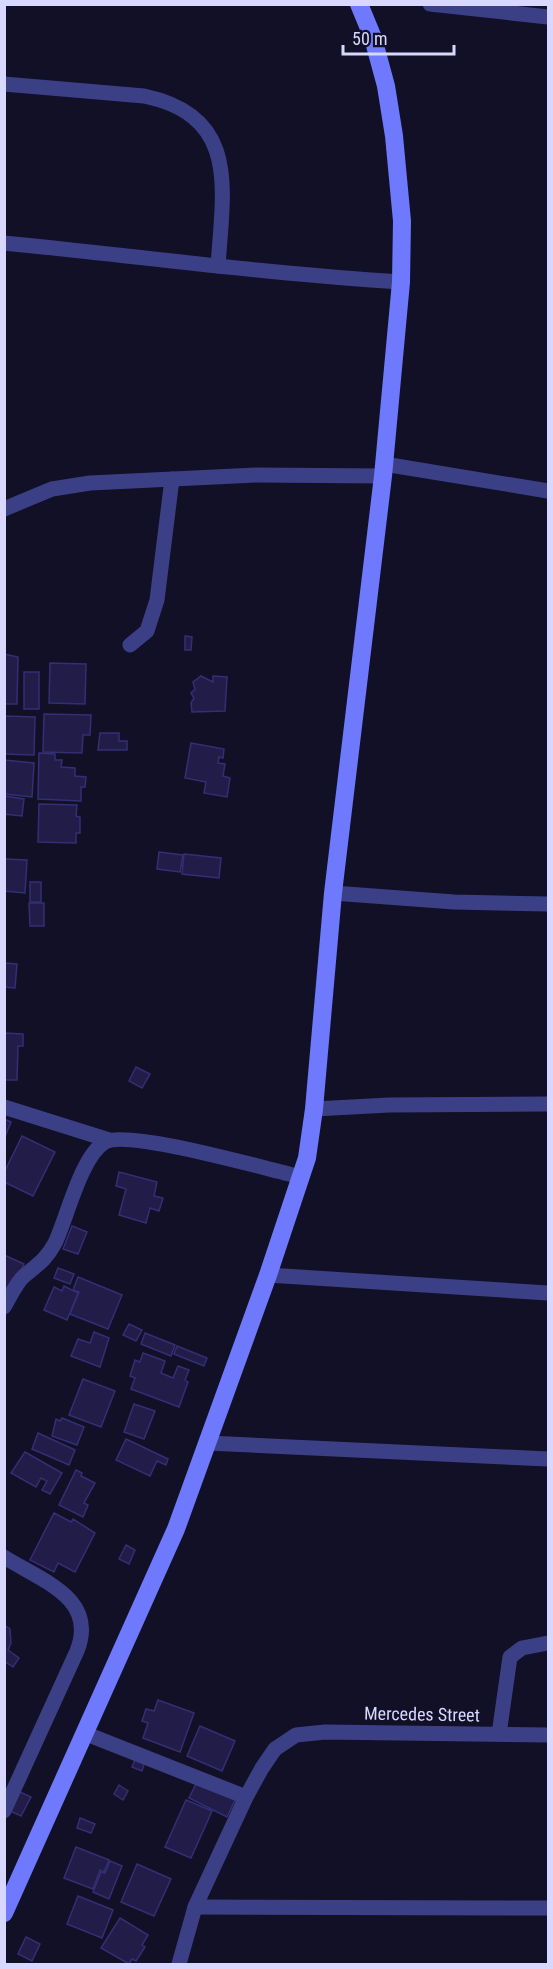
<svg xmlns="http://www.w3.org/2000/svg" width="553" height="1969" font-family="'Roboto Condensed',sans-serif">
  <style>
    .building { fill: #211c48; stroke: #352e74; stroke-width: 1.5 }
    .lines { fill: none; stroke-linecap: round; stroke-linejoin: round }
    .street { stroke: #3b4086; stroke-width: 15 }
    .secondary { stroke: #6f79fd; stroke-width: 18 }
    .labels { text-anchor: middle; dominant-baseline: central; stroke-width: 4.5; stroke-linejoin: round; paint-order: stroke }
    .street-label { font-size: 18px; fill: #d7d7ff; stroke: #121027 }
  </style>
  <rect width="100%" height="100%" fill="#121027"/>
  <g class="building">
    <path d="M185,636L192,637L191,650H185Z"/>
    <path d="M4,654L18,657L17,704H4Z"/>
    <path d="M50,663L86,664L85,704L49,703Z"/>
    <rect x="24" y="672" width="15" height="37"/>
    <path d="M201,676L213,682V676L227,677L225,711L192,712L191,703L194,698L191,693L195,689L193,682Z"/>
    <path d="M44,714L91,715L90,735H83L82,753L43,752Z"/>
    <path d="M4,716L35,717L34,755L4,754Z"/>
    <path d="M100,733H119V741H127V750H98Z"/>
    <path d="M191,743L224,749L223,758L219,757L218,763L225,764L223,776L230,778L227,797L204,793L206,782L185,778Z"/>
    <path d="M39,753L55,754V760H62L61,767L75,768V776L86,777L85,787H81V801L38,799Z"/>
    <path d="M4,760L34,763L32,797L4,794Z"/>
    <path d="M4,796L24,799L22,816L4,814Z"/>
    <path d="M39,804L77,805L76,816L80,817V833H76V843L38,842Z"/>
    <path d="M159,852L183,855L180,872L157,869Z"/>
    <path d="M184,854L221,858L219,878L182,874Z"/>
    <path d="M5,859L27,860L25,893L4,891Z"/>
    <rect x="30" y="882" width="11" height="20"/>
    <path d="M29,903H44V926H30Z"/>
    <path d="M4,963L17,964L15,988L4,987Z"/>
    <path d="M4,1033L23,1034V1046H18L17,1080H4Z"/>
    <path d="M136,1067L150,1074L142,1088L129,1081Z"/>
    <path d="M4,1119L11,1122L4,1139Z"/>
    <path d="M22,1136L55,1152L33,1196L4,1182V1173Z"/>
    <path d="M119,1172L157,1182L154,1196L163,1198L159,1211L150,1208L146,1223L119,1215L126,1189L116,1186Z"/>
    <path d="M72,1226L87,1232L78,1254L63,1249Z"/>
    <path d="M4,1255L24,1264L16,1284L4,1296Z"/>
    <path d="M58,1268L74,1274L70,1284L54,1278Z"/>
    <path d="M78,1277L122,1295L108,1329L70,1314L79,1292L73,1290Z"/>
    <path d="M64,1286L78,1293L67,1320L44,1310L54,1287L62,1291Z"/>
    <path d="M129,1324L142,1330L136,1341L123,1335Z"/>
    <path d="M94,1332L109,1338L100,1367L71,1356L78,1339L90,1343Z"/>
    <path d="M145,1333L175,1345L171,1356L141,1344Z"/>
    <path d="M177,1346L207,1358L204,1366L174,1354Z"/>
    <path d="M143,1353L165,1361L161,1373L173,1378L178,1366L189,1370L185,1380L188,1382L179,1407L131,1389L135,1378L130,1376L135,1360L140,1362Z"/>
    <path d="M83,1379L115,1391L101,1427L69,1415Z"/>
    <path d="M134,1404L155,1411L144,1439L124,1432Z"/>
    <path d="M62,1418L84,1427L77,1445L52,1436L56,1419L60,1421Z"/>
    <path d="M38,1433L75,1450L69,1465L32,1449Z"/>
    <path d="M126,1439L168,1459L166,1465L157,1461L150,1476L116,1460Z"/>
    <path d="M25,1452L62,1473L50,1494L42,1490L47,1481L41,1478L36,1487L11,1473Z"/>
    <path d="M76,1470L82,1473L81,1476L95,1483L84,1503L88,1505L83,1517L59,1505Z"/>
    <path d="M54,1513L71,1522L73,1519L95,1533L75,1572L58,1563L54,1572L30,1560Z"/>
    <path d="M126,1545L135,1550L129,1564L119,1559Z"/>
    <path d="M4,1625L10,1629L11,1643L8,1650L19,1658L13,1667L4,1661Z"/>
    <path d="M158,1700L194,1713L180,1752L143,1738L148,1723L142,1721L146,1709L154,1711Z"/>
    <path d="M200,1726L235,1741L222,1771L187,1756Z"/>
    <path d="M136,1757L145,1761L142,1771L132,1767Z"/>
    <path d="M198,1780L236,1798L227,1817L189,1798Z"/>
    <path d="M119,1785L128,1791L123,1800L114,1794Z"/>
    <path d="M20,1792L31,1797L21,1816L10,1811Z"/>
    <path d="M186,1800L212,1811L191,1858L165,1847Z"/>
    <path d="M80,1818L95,1824L91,1833L77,1828Z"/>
    <path d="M76,1847L109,1860L104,1872L100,1870L93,1889L64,1878Z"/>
    <path d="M110,1861L122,1866L109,1899L93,1892L101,1872L105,1873Z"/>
    <path d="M137,1864L171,1879L154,1916L121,1902Z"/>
    <path d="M78,1896L113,1910L102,1938L67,1924Z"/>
    <path d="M120,1918L148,1935L142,1945L145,1947L136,1961L132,1959L129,1964L101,1948Z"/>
    <path d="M26,1937L40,1944L32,1961L18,1954Z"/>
  </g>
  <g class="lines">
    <g class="street">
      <path d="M430,4L548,17"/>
      <path d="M4,84L144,96C240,116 223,189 218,266"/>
      <path d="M4,243C137,256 268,274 401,282"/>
      <path d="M384,464L548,491"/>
      <path d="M4,509L52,489L90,483L256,475L383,476"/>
      <path d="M130,645L147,631L157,600L172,479"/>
      <path d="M333,893L454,902L548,904"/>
      <path d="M4,1107L109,1140"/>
      <path d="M314,1109L389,1105L548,1104"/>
      <path d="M268,1275L548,1293"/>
      <path d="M4,1307C10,1297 16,1283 24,1276C37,1265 46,1260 55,1243C67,1218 81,1156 105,1142C129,1129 269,1170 302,1177"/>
      <path d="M207,1443L548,1459"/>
      <path d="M4,1557C42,1581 98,1598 77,1651L4,1811"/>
      <path d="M84,1733L246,1797"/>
      <path d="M499,1734L510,1657L522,1648L548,1643"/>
      <path d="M195,1907L548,1908"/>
      <path d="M179,1964L195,1907L246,1797L262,1768L275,1749L296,1735L325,1732L548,1735"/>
    </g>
    <path class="secondary" d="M4,1913L176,1529L268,1275L307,1158L314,1109L333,893L383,476L401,282L402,221L394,136L386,86L373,38L359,4"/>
  </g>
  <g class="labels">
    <g class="street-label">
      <text transform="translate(422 1714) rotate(1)">Mercedes Street</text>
    </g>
  </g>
  <rect width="553" height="1969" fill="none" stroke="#d7d7ff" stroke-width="12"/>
  <path d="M343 45v9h111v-9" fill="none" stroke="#d7d7ff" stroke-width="3"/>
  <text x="352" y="45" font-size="18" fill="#d7d7ff" stroke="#121027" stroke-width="4.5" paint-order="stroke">50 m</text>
</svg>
